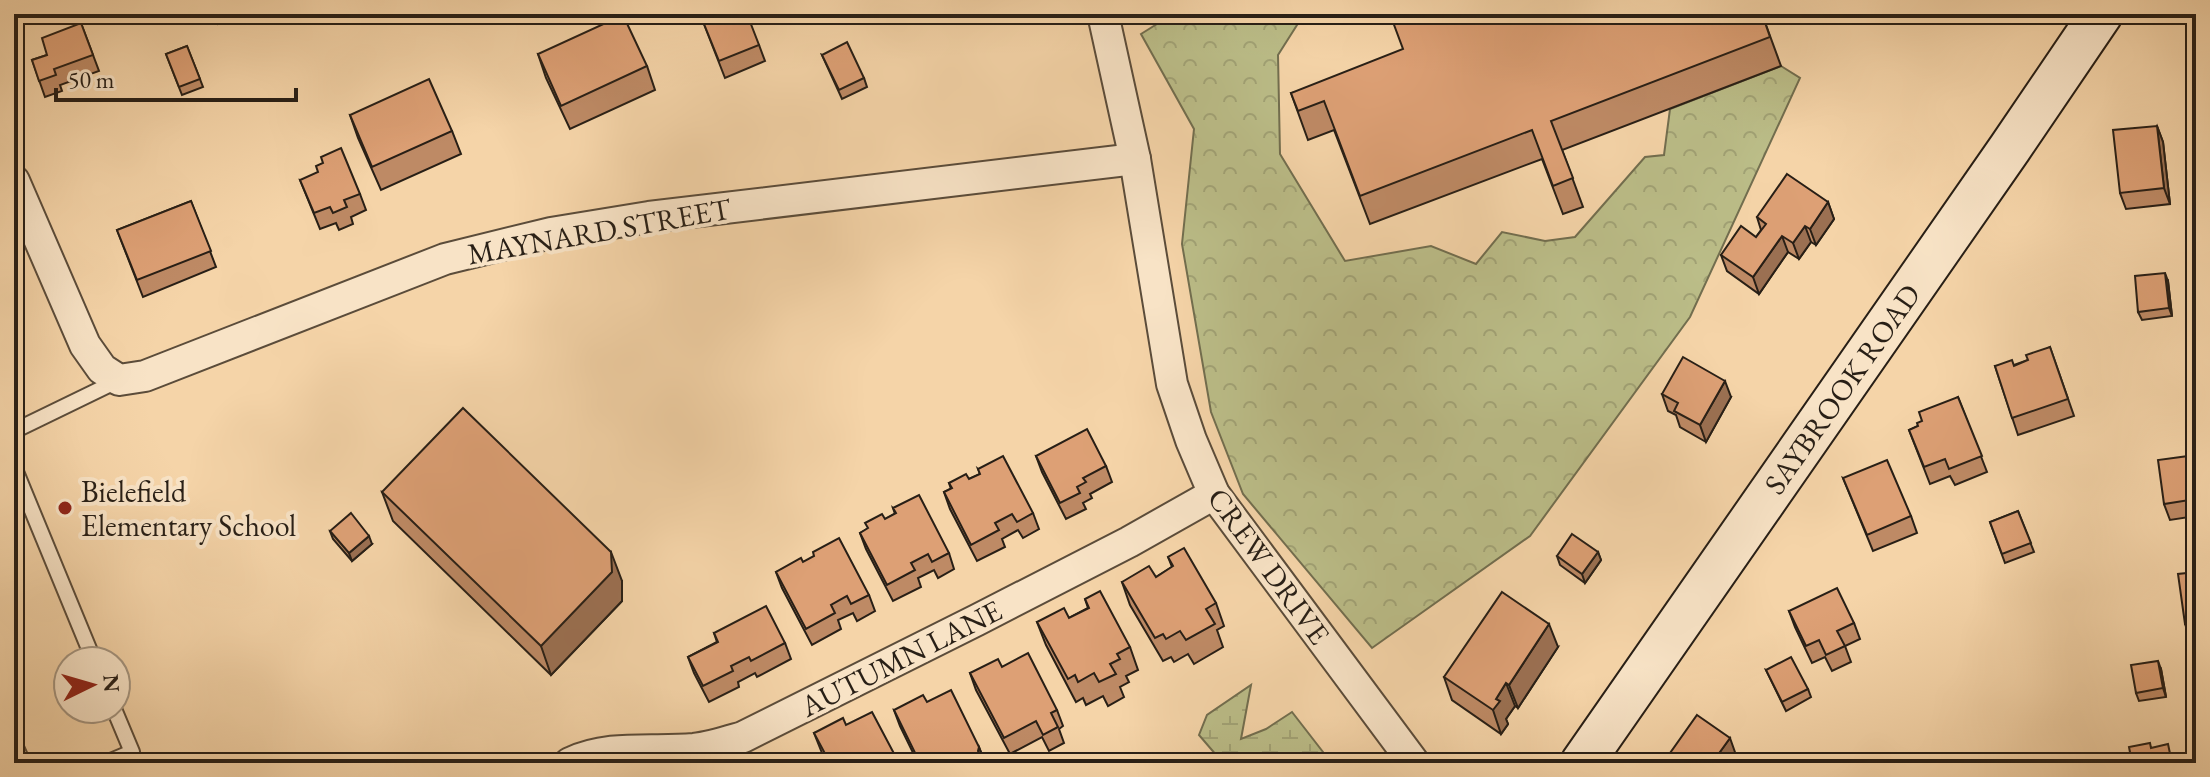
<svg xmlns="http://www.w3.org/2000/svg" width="2210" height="777" font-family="'EB Garamond',serif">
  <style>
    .forest { fill: url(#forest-crowns); stroke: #726e4f; stroke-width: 2 }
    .wetland { fill: url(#wetland-marsh); stroke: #726e4f; stroke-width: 2 }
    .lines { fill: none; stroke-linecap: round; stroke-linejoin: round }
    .lane-casing { stroke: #5b4c3a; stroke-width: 18 }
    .street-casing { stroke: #5b4c3a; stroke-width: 34 }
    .secondary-casing { stroke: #281f16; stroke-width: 46 }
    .lane { stroke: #f8e3c6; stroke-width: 14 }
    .street { stroke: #f8e3c6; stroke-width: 30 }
    .secondary { stroke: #f8e3c6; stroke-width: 42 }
    .wall { fill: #be8a65; stroke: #281f16; stroke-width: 2 }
    .shaded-wall { fill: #9b7052; stroke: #281f16; stroke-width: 2 }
    .building { fill: #dda075; stroke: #281f16; stroke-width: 2 }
    .poi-dot { fill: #8f2418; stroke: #f8e3c6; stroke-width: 3 }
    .labels { text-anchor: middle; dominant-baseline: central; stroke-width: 8; stroke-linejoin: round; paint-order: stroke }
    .street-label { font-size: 30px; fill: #281f16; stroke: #f8e3c6 }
    .poi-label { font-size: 30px; fill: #281f16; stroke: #f8e3c6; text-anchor: start }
  </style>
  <defs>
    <pattern id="forest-crowns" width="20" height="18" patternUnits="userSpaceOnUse" patternTransform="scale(2)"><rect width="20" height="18" fill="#bbbd88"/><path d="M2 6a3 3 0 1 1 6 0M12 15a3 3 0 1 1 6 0" fill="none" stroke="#a1a275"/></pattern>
    <pattern id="wetland-marsh" width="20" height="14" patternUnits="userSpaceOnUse" patternTransform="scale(2)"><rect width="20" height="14" fill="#bbbd88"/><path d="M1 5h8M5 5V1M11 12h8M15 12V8" fill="none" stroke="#a1a275"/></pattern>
  </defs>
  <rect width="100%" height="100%" fill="#f5d4a8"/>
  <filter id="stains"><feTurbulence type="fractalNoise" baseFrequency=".0025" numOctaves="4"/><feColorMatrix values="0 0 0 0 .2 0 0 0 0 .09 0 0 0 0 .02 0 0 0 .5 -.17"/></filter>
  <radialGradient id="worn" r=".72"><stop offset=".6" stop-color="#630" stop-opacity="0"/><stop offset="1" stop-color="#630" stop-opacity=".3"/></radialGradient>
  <path class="forest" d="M1173,14H1304L1278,55L1280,154L1345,261L1431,246L1476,264L1502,232L1545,241L1575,237L1645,157L1664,155L1670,109L1781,66L1800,78L1690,317L1530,536L1372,648L1243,494L1211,412L1182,244L1194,129L1141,34Z"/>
  <path class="wetland" d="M1251,685L1241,739L1266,729L1292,712L1323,752L1322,763H1223L1199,735L1207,715Z"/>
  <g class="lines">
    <defs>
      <g id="lane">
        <path d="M14,431L119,380"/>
        <path d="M14,467L94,661"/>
        <path d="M14,743L23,763"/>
        <path d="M106,763L132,752L114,709"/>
      </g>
      <g id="street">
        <path d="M1103,14L1135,159L1172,384L1191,440L1214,494L1414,763"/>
        <path d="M14,181L85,345L102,369L119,380L145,376L445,259L551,233L649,217L1135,159"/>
        <path d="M570,763C610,744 652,753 694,749C711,747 726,742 743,737L977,620L1129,542L1214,494"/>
      </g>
      <path id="secondary" d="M1582,763L2010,148L2101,14"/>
    </defs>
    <use href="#lane" class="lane-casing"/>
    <use href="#street" class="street-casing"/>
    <use href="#secondary" class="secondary-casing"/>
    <use href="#lane" class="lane"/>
    <use href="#street" class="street"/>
    <use href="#secondary" class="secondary"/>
  </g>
  <g class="wall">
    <path d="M214,14H244L218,24Z"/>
    <path d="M700,14L759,45L765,61L725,78Z"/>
    <path d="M1762,14L1781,66L1562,150L1583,207L1563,214L1542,159L1370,224L1334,130L1308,140L1291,93Z"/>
    <path d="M81,23L99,71L60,85L62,91L45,97L32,60L47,55Z"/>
    <path d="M187,46L203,87L182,95L166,54Z"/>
    <path d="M538,54L647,66L655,90L570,129L546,78Z"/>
    <path d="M822,55L864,78L867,87L842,99Z"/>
    <path d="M350,115L452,131L461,154L381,190L358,138Z"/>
    <path d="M2157,126L2163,142L2170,204L2126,209L2120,193Z"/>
    <path d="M300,180L360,194L366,210L351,217L353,224L339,230L336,223L320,229Z"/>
    <path d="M191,201L216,267L143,297L117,230Z"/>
    <path d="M1828,202L1834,219L1816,245L1811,242L1799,259L1788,252L1759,294L1727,271L1721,255L1756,237L1761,230L1757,217Z"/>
    <path d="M2168,281L2172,316L2142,320L2138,312Z"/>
    <path d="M2050,347L2074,416L2018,435L1995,366L2014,365L2028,360Z"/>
    <path d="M1662,394L1731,397L1706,442L1680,427L1676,415L1668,411Z"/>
    <path d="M1958,397L1987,472L1955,485L1950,476L1930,484L1909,430L1918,426L1922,421Z"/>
    <path d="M2196,455V516L2170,520L2164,504Z"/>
    <path d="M1036,456L1106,466L1112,482L1090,494L1092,498L1083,503L1086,509L1066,519L1042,472Z"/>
    <path d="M978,469L1033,513L1039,529L1023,538L1018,530L1002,539L1005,547L977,561L950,509L944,492L951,489L949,483L969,479L980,474Z"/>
    <path d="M1843,478L1911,516L1917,533L1873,551Z"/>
    <path d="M382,492L622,581V601L551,675L393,521Z"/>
    <path d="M893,508L949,553L954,569L938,578L934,570L918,578L921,587L893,601L866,549L860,533L895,514Z"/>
    <path d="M2018,511L2034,552L2005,563L1990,522Z"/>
    <path d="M330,531L372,544L352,561L333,539Z"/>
    <path d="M1598,552L1601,560L1585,583L1560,565L1557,556Z"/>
    <path d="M1168,557L1216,603L1224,626L1217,630L1223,647L1194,664L1188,654L1174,662L1171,657L1163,661L1130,605L1122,582L1156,577L1172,567Z"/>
    <path d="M803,562L869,595L875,611L857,621L853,613L838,620L841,629L812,645L782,588L776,572Z"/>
    <path d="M2196,572V640L2191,641L2185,624Z"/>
    <path d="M1085,599L1130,647L1138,670L1126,676L1129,682L1120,687L1124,697L1108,706L1103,696L1086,705L1083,698L1076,702L1046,645L1037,622L1069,618L1088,608Z"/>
    <path d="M1789,611L1854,623L1860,639L1845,646L1851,662L1832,671L1825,657L1812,663L1795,627Z"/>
    <path d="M714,633L785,643L791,659L757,677L755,673L738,682L739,687L709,702L694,673L688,657L717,642Z"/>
    <path d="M1558,647L1518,708L1515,706L1506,719L1508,724L1501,734L1452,700L1444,677Z"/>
    <path d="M1002,667L1057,710L1063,726L1059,729L1064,743L1049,751L1042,737L1010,754L976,690L970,673Z"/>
    <path d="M2161,669L2166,697L2139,701L2136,693Z"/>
    <path d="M1766,670L1808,689L1811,697L1786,711Z"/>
    <path d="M894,710L979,747L985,763H918L900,726Z"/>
    <path d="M846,725L899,763H826L814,733Z"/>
  </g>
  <g class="shaded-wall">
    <path d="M2157,126L2163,142L2170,204L2164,188Z"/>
    <path d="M1828,202L1834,219L1816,245L1810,229Z"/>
    <path d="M1805,226L1811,242L1799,259L1793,243Z"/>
    <path d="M1782,236L1788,252L1759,294L1753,277Z"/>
    <path d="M2165,273L2168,281L2172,316L2169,308Z"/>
    <path d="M1725,381L1731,397L1706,442L1700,425Z"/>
    <path d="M369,536L372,544L352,561L349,553Z"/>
    <path d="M611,552L622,581V601L551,675L541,646Z"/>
    <path d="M1598,552L1601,560L1585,583L1582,574Z"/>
    <path d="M1549,624L1558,647L1518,708L1509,685Z"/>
    <path d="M2158,661L2161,669L2166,697L2163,688Z"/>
    <path d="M1506,683L1515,706L1506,719L1508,724L1501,734L1493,710L1496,699Z"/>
    <path d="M1730,738L1736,755L1730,763H1712Z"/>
    <path d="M979,747L985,763H982L978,751Z"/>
  </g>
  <g class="building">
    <path d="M700,14H747L759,45L719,61Z"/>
    <path d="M1390,14H1762L1770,37L1551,121L1573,178L1553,186L1532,130L1360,196L1324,101L1298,111L1291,93L1403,49Z"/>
    <path d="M623,15L647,66L561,106L538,54Z"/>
    <path d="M81,23L93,55L54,69L56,75L39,81L32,60L47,55L42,38Z"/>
    <path d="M847,42L864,78L839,90L822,55Z"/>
    <path d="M187,46L200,79L179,87L166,54Z"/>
    <path d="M429,79L452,131L372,167L350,115Z"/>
    <path d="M2157,126L2164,188L2120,193L2113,130Z"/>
    <path d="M341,148L360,194L344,200L347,207L333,213L330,207L314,213L300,180L318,172L316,166L323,163L321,157Z"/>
    <path d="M1787,174L1828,202L1810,229L1805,226L1793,243L1782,236L1753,277L1721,255L1741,226L1756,237L1766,224L1757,217Z"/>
    <path d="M191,201L211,251L137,280L117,230Z"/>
    <path d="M2165,273L2169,308L2138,312L2135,276Z"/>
    <path d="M2050,347L2068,399L2012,418L1995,366L2012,360L2014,366L2028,360L2026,355Z"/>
    <path d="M1683,357L1725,381L1700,425L1674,411L1678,403L1662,394Z"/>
    <path d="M1958,397L1982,456L1949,469L1945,459L1924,467L1909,430L1918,426L1917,423L1922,421L1919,412Z"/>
    <path d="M463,408L611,552L612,572L541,646L382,492Z"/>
    <path d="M1087,429L1106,466L1083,478L1086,482L1077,487L1080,493L1060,503L1036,456Z"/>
    <path d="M2196,455V499L2164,504L2158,460Z"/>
    <path d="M1003,456L1033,513L1017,522L1012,514L995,523L999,530L971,545L944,492L952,488L949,483L966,474L969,479L980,474L978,469Z"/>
    <path d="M1887,460L1911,516L1867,535L1843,478Z"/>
    <path d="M919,495L949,553L932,562L928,554L911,563L915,570L887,585L860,533L868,528L865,523L882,514L885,519L896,513L893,508Z"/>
    <path d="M2018,511L2031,543L2002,554L1990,522Z"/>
    <path d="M351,513L369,536L349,553L330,531Z"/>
    <path d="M1572,534L1598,552L1582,574L1557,556Z"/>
    <path d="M839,538L869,595L851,604L847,596L831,605L835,613L806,629L776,572L801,558L803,562L814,556L813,552Z"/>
    <path d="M1184,548L1216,603L1206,609L1215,624L1186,640L1180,631L1166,639L1163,634L1155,638L1122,582L1149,566L1156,577L1173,566L1168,557Z"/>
    <path d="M2196,572V623L2185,624L2178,574Z"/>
    <path d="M1837,588L1854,623L1837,631L1845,646L1826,655L1819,640L1806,646L1789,611Z"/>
    <path d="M1100,591L1130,647L1117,654L1120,659L1110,664L1116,674L1099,682L1094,673L1078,682L1075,675L1068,679L1037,622L1064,608L1069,618L1089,608L1085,599Z"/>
    <path d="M1502,592L1549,624L1509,685L1506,683L1496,699L1500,701L1493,710L1444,677Z"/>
    <path d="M766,606L785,643L751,661L749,657L731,666L733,671L703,686L688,657L718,642L714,633Z"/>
    <path d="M1028,653L1057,710L1051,713L1058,727L1043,735L1036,721L1004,738L970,673L998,659L1002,667Z"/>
    <path d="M1791,657L1808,689L1782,702L1766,670Z"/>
    <path d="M2158,661L2163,688L2136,693L2131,665Z"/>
    <path d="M951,690L979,747L978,751L983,763H959L958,759L950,763H920L894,710L923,695L927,702Z"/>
    <path d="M872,712L899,763H830L814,733L843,718L846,725Z"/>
    <path d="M1697,715L1730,738L1712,763H1663Z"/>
    <path d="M2190,734H2196V759H2194Z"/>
    <path d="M2150,743L2151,748L2168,744L2172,763H2132L2129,747Z"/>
    <path d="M801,755L805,763H785Z"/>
  </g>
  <circle class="poi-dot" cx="65" cy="508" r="8"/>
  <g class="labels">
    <g class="street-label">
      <text transform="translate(599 231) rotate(-10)">MAYNARD STREET</text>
      <text transform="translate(1842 389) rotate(-55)">SAYBROOK ROAD</text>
      <text transform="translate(1269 566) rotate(54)">CREW DRIVE</text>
      <text transform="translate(901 658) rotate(-27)">AUTUMN LANE</text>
    </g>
    <g class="poi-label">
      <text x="81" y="491">Bielefield<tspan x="81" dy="34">Elementary School</tspan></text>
    </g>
  </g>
  <rect width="2210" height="777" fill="none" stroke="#f5d4a8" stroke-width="48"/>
  <rect x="16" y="16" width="2178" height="745" fill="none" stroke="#281f16" stroke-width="4"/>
  <rect x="24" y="24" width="2162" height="729" fill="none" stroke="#281f16" stroke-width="2"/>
  <g transform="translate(92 685) rotate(85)"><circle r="38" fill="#f8e3c6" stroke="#a59580" stroke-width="2"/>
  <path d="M0-6L14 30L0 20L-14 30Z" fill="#8f2418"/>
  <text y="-12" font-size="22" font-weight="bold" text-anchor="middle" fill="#281f16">N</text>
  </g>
  <path d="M56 88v12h240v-12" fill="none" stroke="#281f16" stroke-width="4"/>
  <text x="68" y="88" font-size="24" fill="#281f16" stroke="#f8e3c6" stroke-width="6" paint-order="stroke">50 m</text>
  <rect width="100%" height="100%" filter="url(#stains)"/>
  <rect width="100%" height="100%" fill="url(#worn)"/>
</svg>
